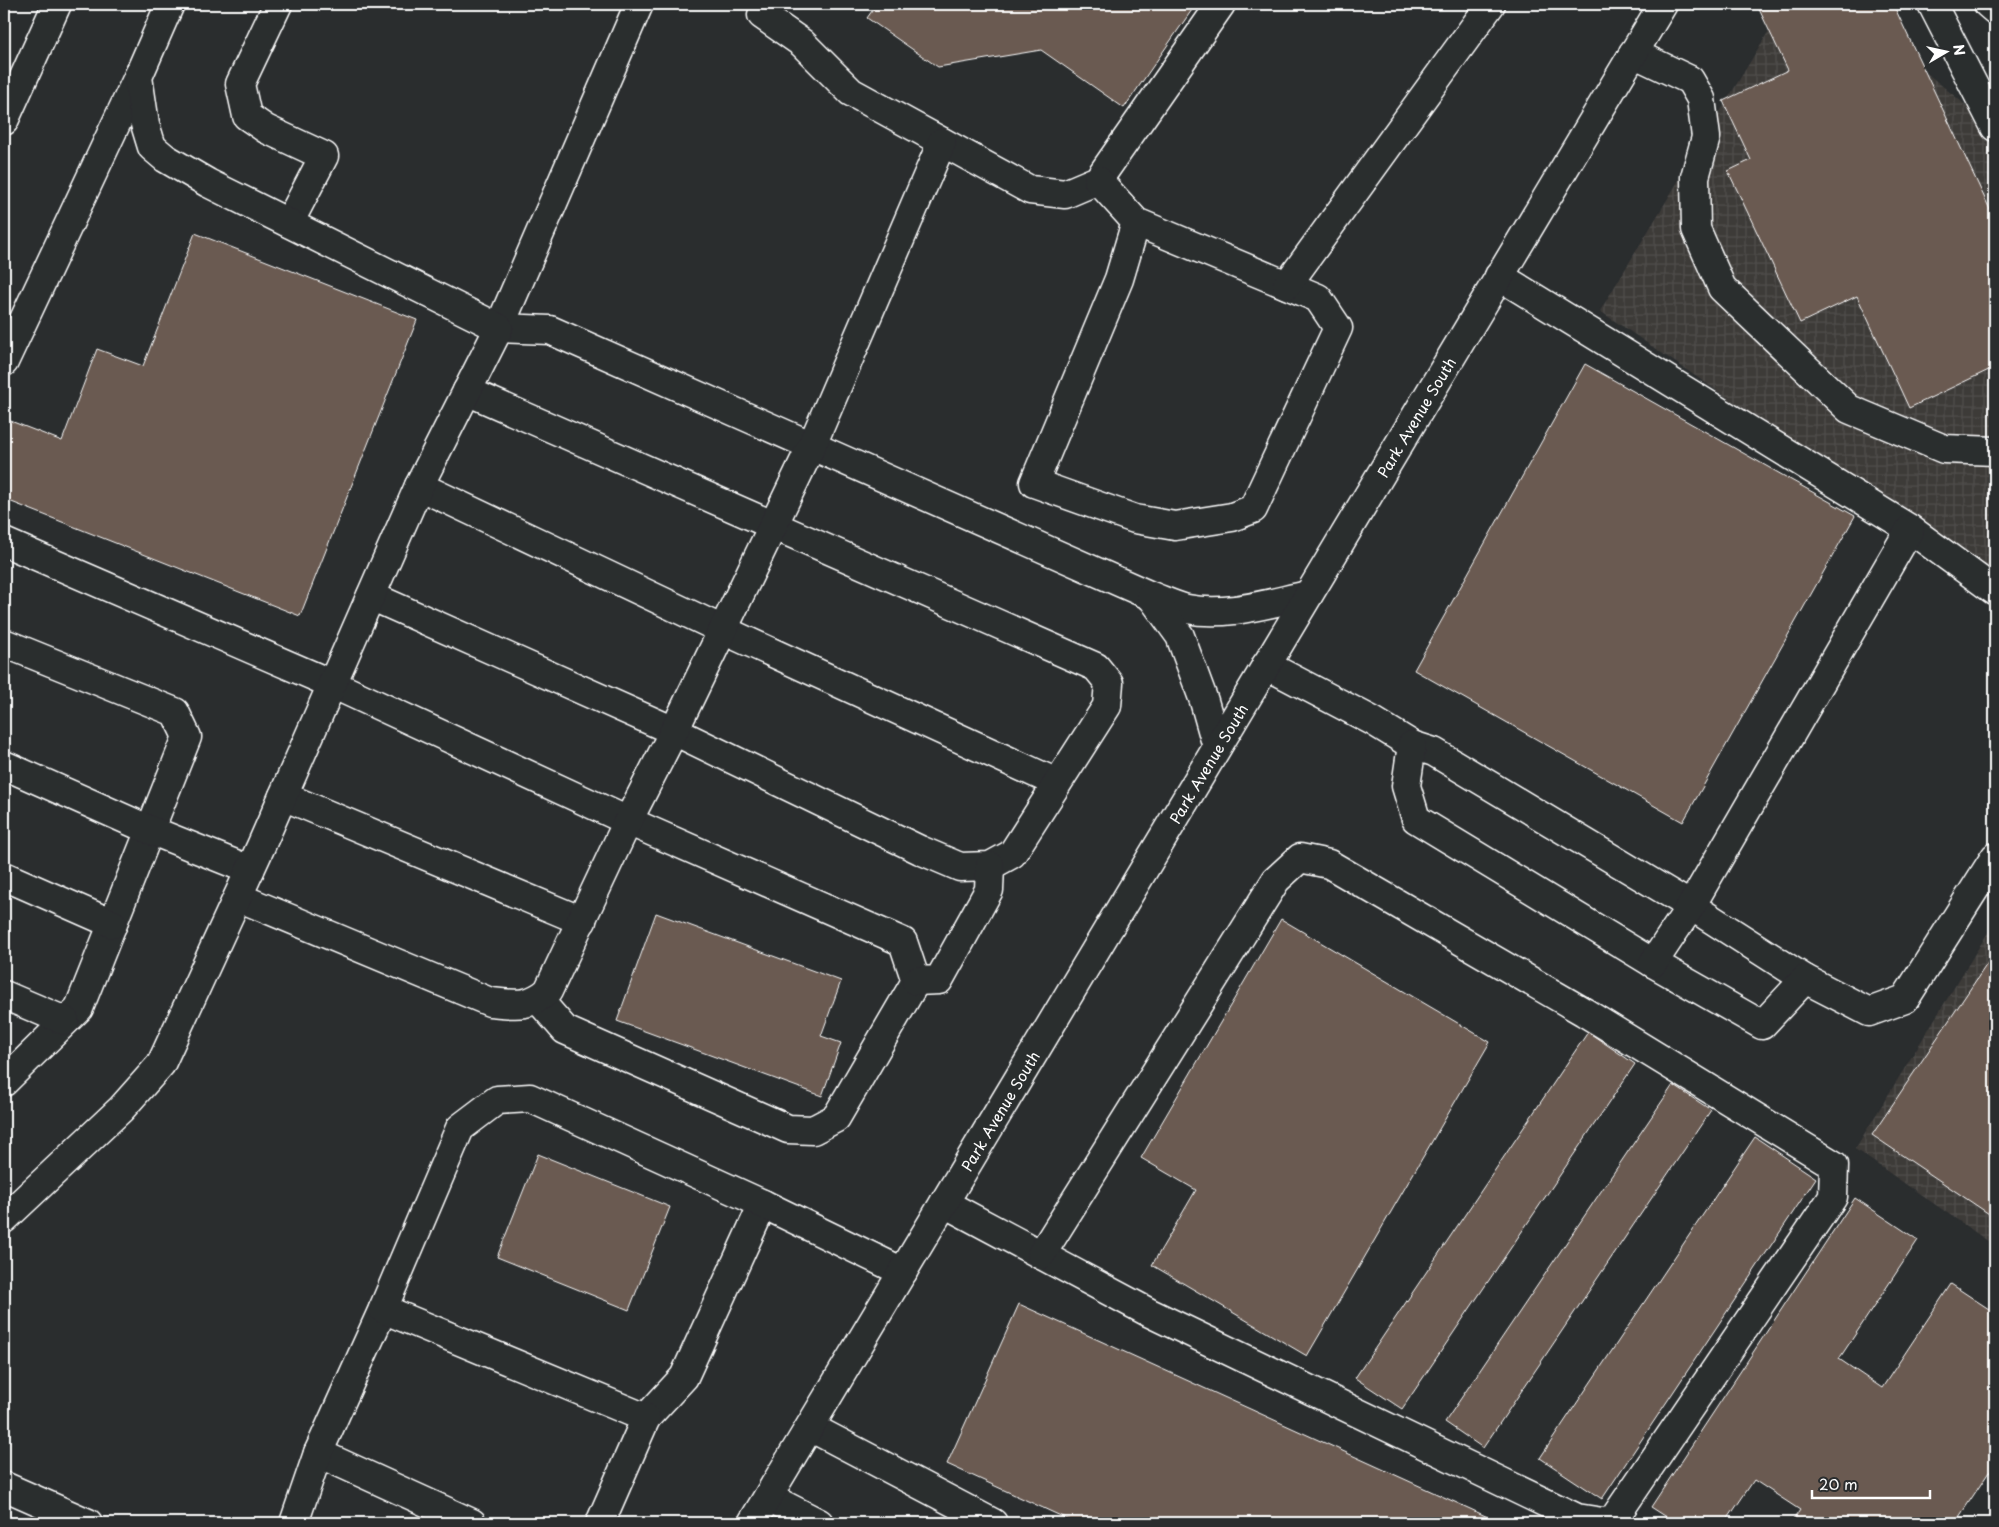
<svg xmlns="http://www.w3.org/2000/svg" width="1999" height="1527" font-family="'Playpen Sans',sans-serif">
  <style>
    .industrial { fill: url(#industrial-grid) }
    .building { fill: #6a5a51; stroke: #fff }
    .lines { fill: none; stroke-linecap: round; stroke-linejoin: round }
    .minor-casing { stroke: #fff; stroke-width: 31 }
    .highway-casing { stroke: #fff; stroke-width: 31 }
    .minor { stroke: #2a2d2e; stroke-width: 28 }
    .highway { stroke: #2a2d2e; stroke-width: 28 }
    .labels { text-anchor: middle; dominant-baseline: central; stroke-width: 4; stroke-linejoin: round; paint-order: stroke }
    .street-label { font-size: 15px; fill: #fff; stroke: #2a2d2e }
  </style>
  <defs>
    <pattern id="industrial-grid" width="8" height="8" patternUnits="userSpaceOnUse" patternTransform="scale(1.25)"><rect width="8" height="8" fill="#3d3a38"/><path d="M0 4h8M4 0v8" fill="none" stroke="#504e4c"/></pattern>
  </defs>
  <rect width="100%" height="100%" fill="#2a2d2e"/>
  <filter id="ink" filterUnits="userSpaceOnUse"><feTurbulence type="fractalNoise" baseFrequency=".02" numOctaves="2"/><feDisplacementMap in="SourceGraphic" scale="10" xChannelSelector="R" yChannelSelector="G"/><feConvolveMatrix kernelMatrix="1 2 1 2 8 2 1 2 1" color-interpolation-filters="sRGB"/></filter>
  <g filter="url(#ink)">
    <g class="industrial">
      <path d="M1785,4H1842L1995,129V580L1600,311Z"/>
      <path d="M1995,921V1246L1855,1149Z"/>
    </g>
    <g class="building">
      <path d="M877,4H1196L1124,108L1041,50L938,67L867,18Z"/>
      <path d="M1765,4H1893L1995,220V367L1909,408L1857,296L1800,323L1728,171L1751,160L1723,101L1788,70L1758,7Z"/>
      <path d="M195,233L417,320L300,616L4,499V432L8,420L62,441L97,349L143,366Z"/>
      <path d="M1585,364L1855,516L1683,822L1414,670Z"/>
      <path d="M656,913L841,981L821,1036L841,1043L822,1096L617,1021Z"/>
      <path d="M1281,919L1490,1042L1307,1356L1152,1265L1196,1190L1141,1158Z"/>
      <path d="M1995,952V1218L1872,1135Z"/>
      <path d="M1588,1032L1635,1064L1402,1409L1355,1378Z"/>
      <path d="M1673,1085L1711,1110L1483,1448L1445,1422Z"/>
      <path d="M1755,1137L1816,1178L1602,1499L1540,1458Z"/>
      <path d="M538,1154L670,1207L629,1310L497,1257Z"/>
      <path d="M1855,1198L1918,1240L1839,1359L1882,1388L1951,1284L1995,1313V1463L1955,1523H1791L1800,1510L1754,1480L1725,1523H1676L1651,1507Z"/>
      <path d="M1019,1304L1501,1523H1076L947,1464Z"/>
    </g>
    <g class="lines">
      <defs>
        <g id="minor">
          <path d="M278,4L240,84L247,116L266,129L324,156L289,223"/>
          <path d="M639,4L499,328L550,330L1151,596C1162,600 1175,606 1187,609C1227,617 1269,603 1308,595"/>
          <path d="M767,4L762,15L802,43L851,92L1030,190L1065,194L1098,180L1221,4"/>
          <path d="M1932,4L1995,127"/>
          <path d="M1988,4L1995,10"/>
          <path d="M1633,53L1690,80L1701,99L1706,137L1695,177L1696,229L1722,288L1849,409L1944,449L1995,451"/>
          <path d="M4,121L57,4"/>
          <path d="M1098,180L1136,222L1318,298L1338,328L1253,509L1232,517L1175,526L1135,519L1034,483L1119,279L1136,222"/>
          <path d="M1499,276L1910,529L1995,591"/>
          <path d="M1287,285L1491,4"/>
          <path d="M4,362L138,77"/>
          <path d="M419,486L723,630L1057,783"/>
          <path d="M4,542L332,684L628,821L903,942L916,981L836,1118L813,1130L788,1129L565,1030L538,999"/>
          <path d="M371,596L674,731L920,850L960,867L990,866L1012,854L1107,706L1109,683L1096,667L467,391"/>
          <path d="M1151,596L1180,636L1204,701L1217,747"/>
          <path d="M4,643L175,712L187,737L79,1008L4,1082"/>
          <path d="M1266,665L1373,721L1412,745L1434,752L1691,906L1805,979"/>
          <path d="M1412,745L1406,786L1416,819L1653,963L1762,1025L1805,979L1869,1012L1905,999L1995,857"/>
          <path d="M4,765L150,830L250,870"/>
          <path d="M283,796L582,921"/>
          <path d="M4,876L113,924"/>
          <path d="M238,897L490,1002C514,1004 528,1008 548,991L628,821L674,731L812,445L942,142"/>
          <path d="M1653,963L1691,906L1910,529"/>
          <path d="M916,981L939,980L989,890L990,866"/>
          <path d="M4,995L65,1021"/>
          <path d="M944,1203L1150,1313L1577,1518L1609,1523"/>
          <path d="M4,1219L121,1109L161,1064L261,846L419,486L499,328L208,183L165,158L152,147L145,124L138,77L170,4"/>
          <path d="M1041,1255L1276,880L1300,858L1329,864L1584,1012L1834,1165L1833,1197L1611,1523"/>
          <path d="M646,1418L684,1377L763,1204"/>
          <path d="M810,1427L993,1523"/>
          <path d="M318,1453L472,1523"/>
          <path d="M768,1497L819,1523"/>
          <path d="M294,1523L318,1453L383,1309"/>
          <path d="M600,1523L646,1418L383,1309L460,1128L497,1100L530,1098L763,1204L903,1272"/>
          <path id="s1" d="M752,1523L1663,4"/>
        </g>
        <path id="highway" d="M4,1486L88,1523"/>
      </defs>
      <use href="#minor" class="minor-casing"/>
      <use href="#highway" class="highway-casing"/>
      <use href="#minor" class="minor"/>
      <use href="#highway" class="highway"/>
    </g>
  </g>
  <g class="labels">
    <g class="street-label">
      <text stroke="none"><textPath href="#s1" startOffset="1290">Park Avenue South</textPath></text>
      <text stroke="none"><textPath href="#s1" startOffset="886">Park Avenue South</textPath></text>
      <text stroke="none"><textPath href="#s1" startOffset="481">Park Avenue South</textPath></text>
    </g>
  </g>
  <rect width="1999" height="1527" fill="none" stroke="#2a2d2e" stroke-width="20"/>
  <rect x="10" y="10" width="1979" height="1507" fill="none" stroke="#fff" stroke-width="2" filter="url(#ink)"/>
  <g transform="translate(1946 52) rotate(81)" stroke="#2a2d2e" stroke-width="4" paint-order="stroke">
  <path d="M0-4L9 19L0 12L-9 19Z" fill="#ffffff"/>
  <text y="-8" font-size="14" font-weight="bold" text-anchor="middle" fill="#ffffff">N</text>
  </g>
  <path d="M1812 1490v8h118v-8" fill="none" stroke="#ffffff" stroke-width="2.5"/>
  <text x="1819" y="1490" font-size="15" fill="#ffffff" stroke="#2a2d2e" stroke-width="4" paint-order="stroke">20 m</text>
</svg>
